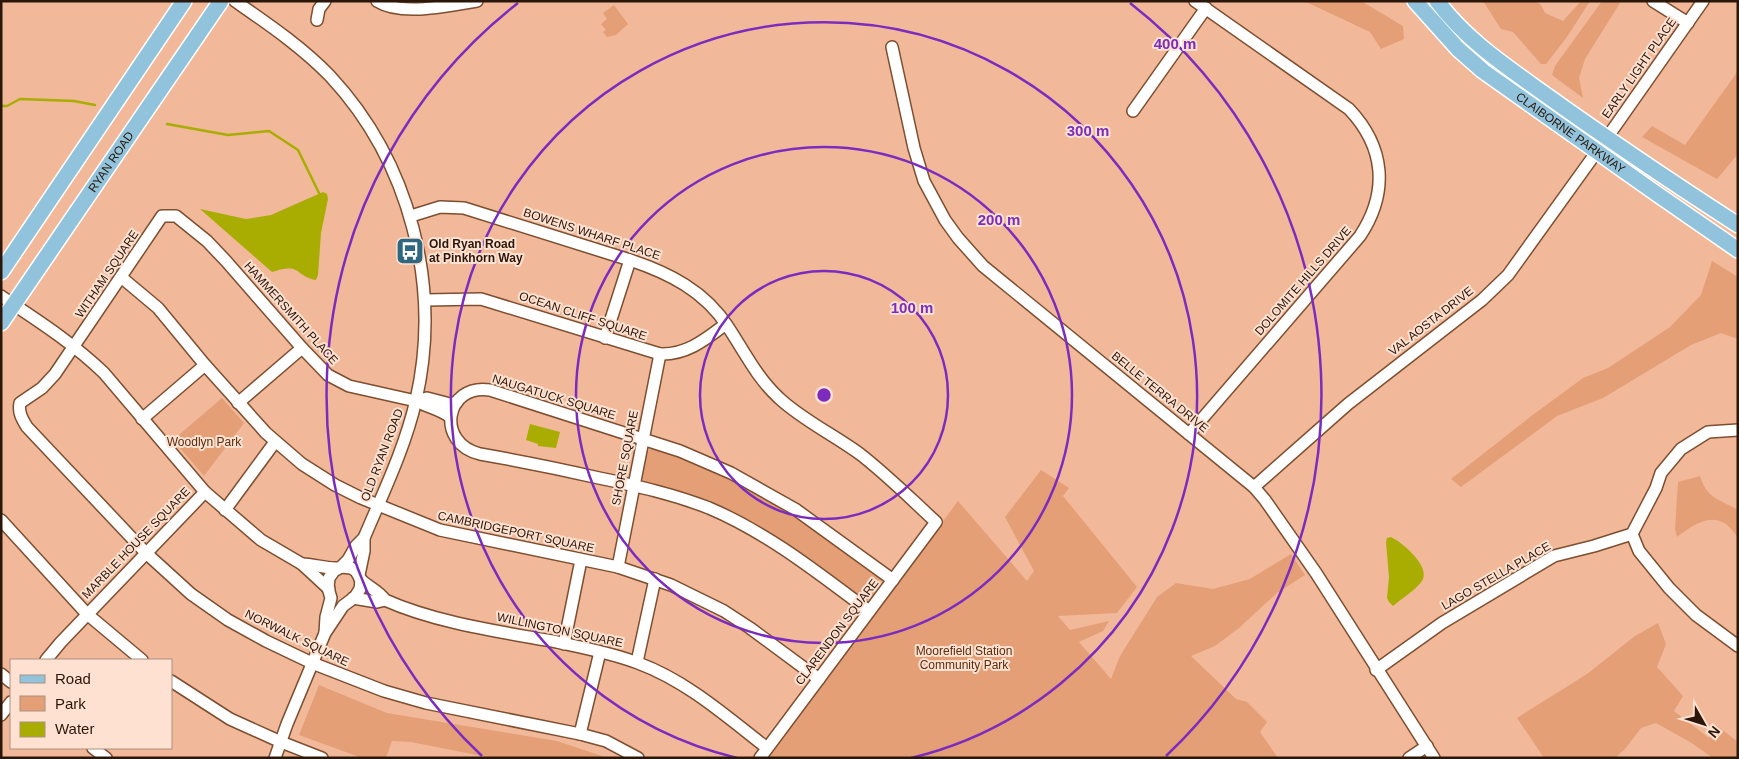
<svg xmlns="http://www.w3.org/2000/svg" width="1739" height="759" font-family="Helvetica,sans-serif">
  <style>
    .green { fill: #e49f77 }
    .water { fill: #a9ad02 }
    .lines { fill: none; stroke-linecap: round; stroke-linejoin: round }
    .stream { stroke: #a9ad02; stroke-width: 2.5 }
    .minor-casing { stroke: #7e4e30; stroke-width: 14 }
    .major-casing { stroke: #fff; stroke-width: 18 }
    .minor { stroke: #fff; stroke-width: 11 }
    .major { stroke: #91c4dc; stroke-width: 15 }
    .ring { fill: none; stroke: #7b2cbf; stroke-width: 2.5 }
    .labels { text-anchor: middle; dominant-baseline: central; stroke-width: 4; stroke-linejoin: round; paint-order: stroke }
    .street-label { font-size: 12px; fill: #2b170a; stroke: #fee1d0 }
    .poi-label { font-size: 12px; font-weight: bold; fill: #2b170a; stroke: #fee1d0; text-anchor: start }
    .park-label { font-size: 12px; fill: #582d10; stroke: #fee1d0 }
    .centre { fill: #7b2cbf; stroke: #fee1d0; stroke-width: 2.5 }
    .ring-label { font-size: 15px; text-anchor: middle; font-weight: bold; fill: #7b2cbf; stroke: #fee1d0; stroke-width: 4; stroke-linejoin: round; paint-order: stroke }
  </style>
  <rect width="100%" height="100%" fill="#f1b999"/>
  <g class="green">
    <path d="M1304,1H1361L1403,26L1404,39L1381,49L1370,32Z"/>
    <path d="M1483,1H1536L1541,5L1545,13L1563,21L1581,1H1590L1567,37L1546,64H1541L1513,32L1501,29Z"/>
    <path d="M1602,1H1616L1620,3L1585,59L1579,78L1583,98L1552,75L1555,66Z"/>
    <path d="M614,5L628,24L616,35L607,37L603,32L606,30L601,24L607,19L603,13Z"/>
    <path d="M1738,71V154L1717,179L1642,137L1652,126L1685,145Z"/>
    <path d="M1712,261L1738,277V339L1721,333L1691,345L1603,398L1557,416L1461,487L1451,479L1530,417L1583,378L1608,368L1670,327L1701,295Z"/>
    <path d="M222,398L244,423L204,476L173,440Z"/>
    <path d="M654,448L714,469L781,504L880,576C883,587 875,598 864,601L782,544L643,481C641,475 643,458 647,452C648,450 651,449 654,448Z"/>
    <path d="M1041,470L1069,488L1063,496L1137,587L1117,613L1058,616L1070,630L1109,621L1103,631L1079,642L1111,679L1120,656L1157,597L1176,583L1213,589L1250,579L1291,554L1305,575L1277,593L1239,628L1215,646L1191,656L1236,699L1247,702L1267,722L1260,732L1278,758H767L958,501L1027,581L1034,571L1005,517Z"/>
    <path d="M1700,476C1707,499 1719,499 1738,510V537C1734,533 1729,525 1724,523C1708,513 1689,528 1677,537L1675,529L1678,482Z"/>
    <path d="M1658,623L1666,644L1657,667L1683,696L1674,711L1709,738L1716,725L1738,742V758H1713L1690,742L1656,723L1641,728L1625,749L1615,758H1544L1517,718L1587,674L1635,636Z"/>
    <path d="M319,685L387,713L557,741L608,758H492L411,742L392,741L386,758H362L299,735Z"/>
  </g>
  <g class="water">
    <path d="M323,192L327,194L328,199L321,233L318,275L316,280C294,276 302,262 272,272L200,209L246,219L271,215Z"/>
    <path d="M530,424L560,432L556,448L538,446V444L526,440Z"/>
    <path d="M1391,537C1402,542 1429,565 1423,579C1419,588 1401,599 1393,606L1389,602L1387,598L1389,577L1386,542L1387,538Z"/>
  </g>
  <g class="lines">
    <g class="stream">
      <path d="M1,106H7L20,99L74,101L95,105"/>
      <path d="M167,124L228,135L269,131L298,150L319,193"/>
    </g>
    <defs>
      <g id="minor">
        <path d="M235,1C268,24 302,47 330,76C410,162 442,286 416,400C405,448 383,493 364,538V551L359,575"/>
        <path d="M377,1C403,17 449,5 477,1"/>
        <path d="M1653,1L1688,23"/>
        <path d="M317,20L319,9L325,1"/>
        <path d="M892,47L914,148L924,181L945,220L958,238L983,266L1254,487L1265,500L1316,573L1434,758"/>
        <path d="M1133,111L1206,8"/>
        <path d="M411,216L440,207L464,208L630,260C669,273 705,291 728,327C744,351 757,378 779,398C801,419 834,435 860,454C887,475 911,499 936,522L760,758"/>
        <path d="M121,277L158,308L205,365L266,433L302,464L335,485L361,498L440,530L618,567L671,585L724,611L750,628L819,679"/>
        <path d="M1,296C37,320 73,343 104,373L205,492L261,540L302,564L329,589"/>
        <path d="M425,300L481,299L660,354C687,355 706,339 726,324"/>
        <path d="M605,338L630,260"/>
        <path d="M416,401L427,398L450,404L457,402"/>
        <path d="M238,403L302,348"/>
        <path d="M450,417C440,409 427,407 416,401L349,386L328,375L302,348L226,261L207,241L176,216H162L55,374L42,388L20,403C18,412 22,419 27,427L146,553L191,594L228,620L266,641L312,663L384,691L426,703L580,734L606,741L638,758"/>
        <path d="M142,419L205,365"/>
        <path d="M1189,434L1360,236C1389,192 1385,147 1349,109L1195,1"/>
        <path d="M1254,487L1348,404L1482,300L1508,275L1616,125L1703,1"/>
        <path d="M225,510L275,442"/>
        <path d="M1,520L87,614L142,660"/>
        <path d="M1632,534L1639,551L1669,588L1696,615L1738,646"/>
        <path d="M302,564C314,564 326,569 339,568"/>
        <path d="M618,567L660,354"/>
        <path d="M360,579C368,587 379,591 385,600C436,623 502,632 557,642C585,648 612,653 638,663C687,681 727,717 767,748"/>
        <path d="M353,598L377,602L385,600"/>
        <path d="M869,611C818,573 768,533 709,508C673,494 637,486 599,478C560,469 520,461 480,454C435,443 445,383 490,390L680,451L731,473L795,509L893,580"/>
        <path d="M325,633L326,617L331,598L328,588L329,578L334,571L341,567L348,560L356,546L364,538"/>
        <path d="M564,644L581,560"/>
        <path d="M46,660L61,642L205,492"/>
        <path d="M637,662L655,579"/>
        <path d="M1376,670L1442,623L1554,556L1594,546L1632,534L1656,488L1661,473L1681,449L1708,432L1738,430"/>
        <path d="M1,674L11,682"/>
        <path d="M171,681L230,719L281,742L322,758"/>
        <path d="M1,715L11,702"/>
        <path d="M580,734L600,652"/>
        <path d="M93,748L106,758"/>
        <path d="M275,758L287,724L325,633L343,606L355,597L360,589L361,580L356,571L351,568L341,567"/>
        <path d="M1409,758L1427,746"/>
      </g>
      <g id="major">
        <path id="s1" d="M1415,1L1458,49L1483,71L1657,194L1738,250"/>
        <path d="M1437,1C1467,41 1507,67 1546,95C1609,140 1673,183 1738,225"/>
        <path d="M1,272L184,1"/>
        <path id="s2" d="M1,323L221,1"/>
      </g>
    </defs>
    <use href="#minor" class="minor-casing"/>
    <use href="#major" class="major-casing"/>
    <use href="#minor" class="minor"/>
    <use href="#major" class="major"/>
  </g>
  <g class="ring">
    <circle cx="824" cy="395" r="124"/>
    <circle cx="824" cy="395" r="248"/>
    <path d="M737 758A373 373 0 1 1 911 758"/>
    <path d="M482 756A497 497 0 0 1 518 3M1130 3A497 497 0 0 1 1166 756"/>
  </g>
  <defs>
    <symbol id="bus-square" viewBox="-11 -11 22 22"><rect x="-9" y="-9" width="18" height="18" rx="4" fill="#2f6781" stroke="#fee1d0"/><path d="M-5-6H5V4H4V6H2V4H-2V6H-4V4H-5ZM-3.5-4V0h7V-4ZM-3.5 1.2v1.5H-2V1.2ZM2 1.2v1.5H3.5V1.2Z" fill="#fff"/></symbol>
  </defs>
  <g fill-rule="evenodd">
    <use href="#bus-square" x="394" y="235" width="32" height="32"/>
  </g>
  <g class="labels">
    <g class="street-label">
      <text transform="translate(1639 68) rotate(-55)">EARLY LIGHT PLACE</text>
      <text stroke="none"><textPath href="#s1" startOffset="205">CLAIBORNE PARKWAY</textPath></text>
      <text stroke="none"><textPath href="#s2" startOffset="195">RYAN ROAD</textPath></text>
      <text transform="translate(592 234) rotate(18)">BOWENS WHARF PLACE</text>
      <text transform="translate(107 274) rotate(-56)">WITHAM SQUARE</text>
      <text transform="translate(1303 281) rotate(-49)">DOLOMITE HILLS DRIVE</text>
      <text transform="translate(291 313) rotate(48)">HAMMERSMITH PLACE</text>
      <text transform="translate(583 316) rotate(18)">OCEAN CLIFF SQUARE</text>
      <text transform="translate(1431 321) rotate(-38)">VAL AOSTA DRIVE</text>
      <text transform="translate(1160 392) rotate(39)">BELLE TERRA DRIVE</text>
      <text transform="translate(554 397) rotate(17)">NAUGATUCK SQUARE</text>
      <text transform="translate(382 455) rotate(-69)">OLD RYAN ROAD</text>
      <text transform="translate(625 458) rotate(-79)">SHORE SQUARE</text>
      <text transform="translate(516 532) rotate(12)">CAMBRIDGEPORT SQUARE</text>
      <text transform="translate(136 543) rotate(-46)">MARBLE HOUSE SQUARE</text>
      <text transform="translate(1496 576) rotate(-30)">LAGO STELLA PLACE</text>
      <text transform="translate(560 630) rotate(12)">WILLINGTON SQUARE</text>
      <text transform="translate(837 632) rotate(-53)">CLARENDON SQUARE</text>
      <text transform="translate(297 638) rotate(26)">NORWALK SQUARE</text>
    </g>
    <g class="poi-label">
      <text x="429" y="244">Old Ryan Road<tspan x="429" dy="14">at Pinkhorn Way</tspan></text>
    </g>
    <g class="park-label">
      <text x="204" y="442">Woodlyn Park</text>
      <text x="964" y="651">Moorefield Station<tspan x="964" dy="14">Community Park</tspan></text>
    </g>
  </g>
  <circle cx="824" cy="395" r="8" class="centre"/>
  <g class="ring-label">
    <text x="1175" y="49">400 m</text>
    <text x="1088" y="136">300 m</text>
    <text x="999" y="225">200 m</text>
    <text x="912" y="313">100 m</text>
  </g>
  <rect width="1739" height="759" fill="none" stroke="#2b170a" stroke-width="5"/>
  <rect x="10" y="659" width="162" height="90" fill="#fee1d0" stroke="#aa9081"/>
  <rect x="20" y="675" width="25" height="8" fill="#91c4dc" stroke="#aa9081"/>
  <text x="55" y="684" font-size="15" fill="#2b170a">Road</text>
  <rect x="20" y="696" width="25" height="15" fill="#e49f77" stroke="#aa9081"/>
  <text x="55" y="709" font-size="15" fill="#2b170a">Park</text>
  <rect x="20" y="722" width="25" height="15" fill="#a9ad02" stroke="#aa9081"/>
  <text x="55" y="734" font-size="15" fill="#2b170a">Water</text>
  <g transform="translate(1704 724) rotate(129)" stroke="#fee1d0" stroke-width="4" paint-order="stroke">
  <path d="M0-4L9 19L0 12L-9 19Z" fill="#2b170a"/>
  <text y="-8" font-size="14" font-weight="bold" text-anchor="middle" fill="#2b170a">N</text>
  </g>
</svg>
